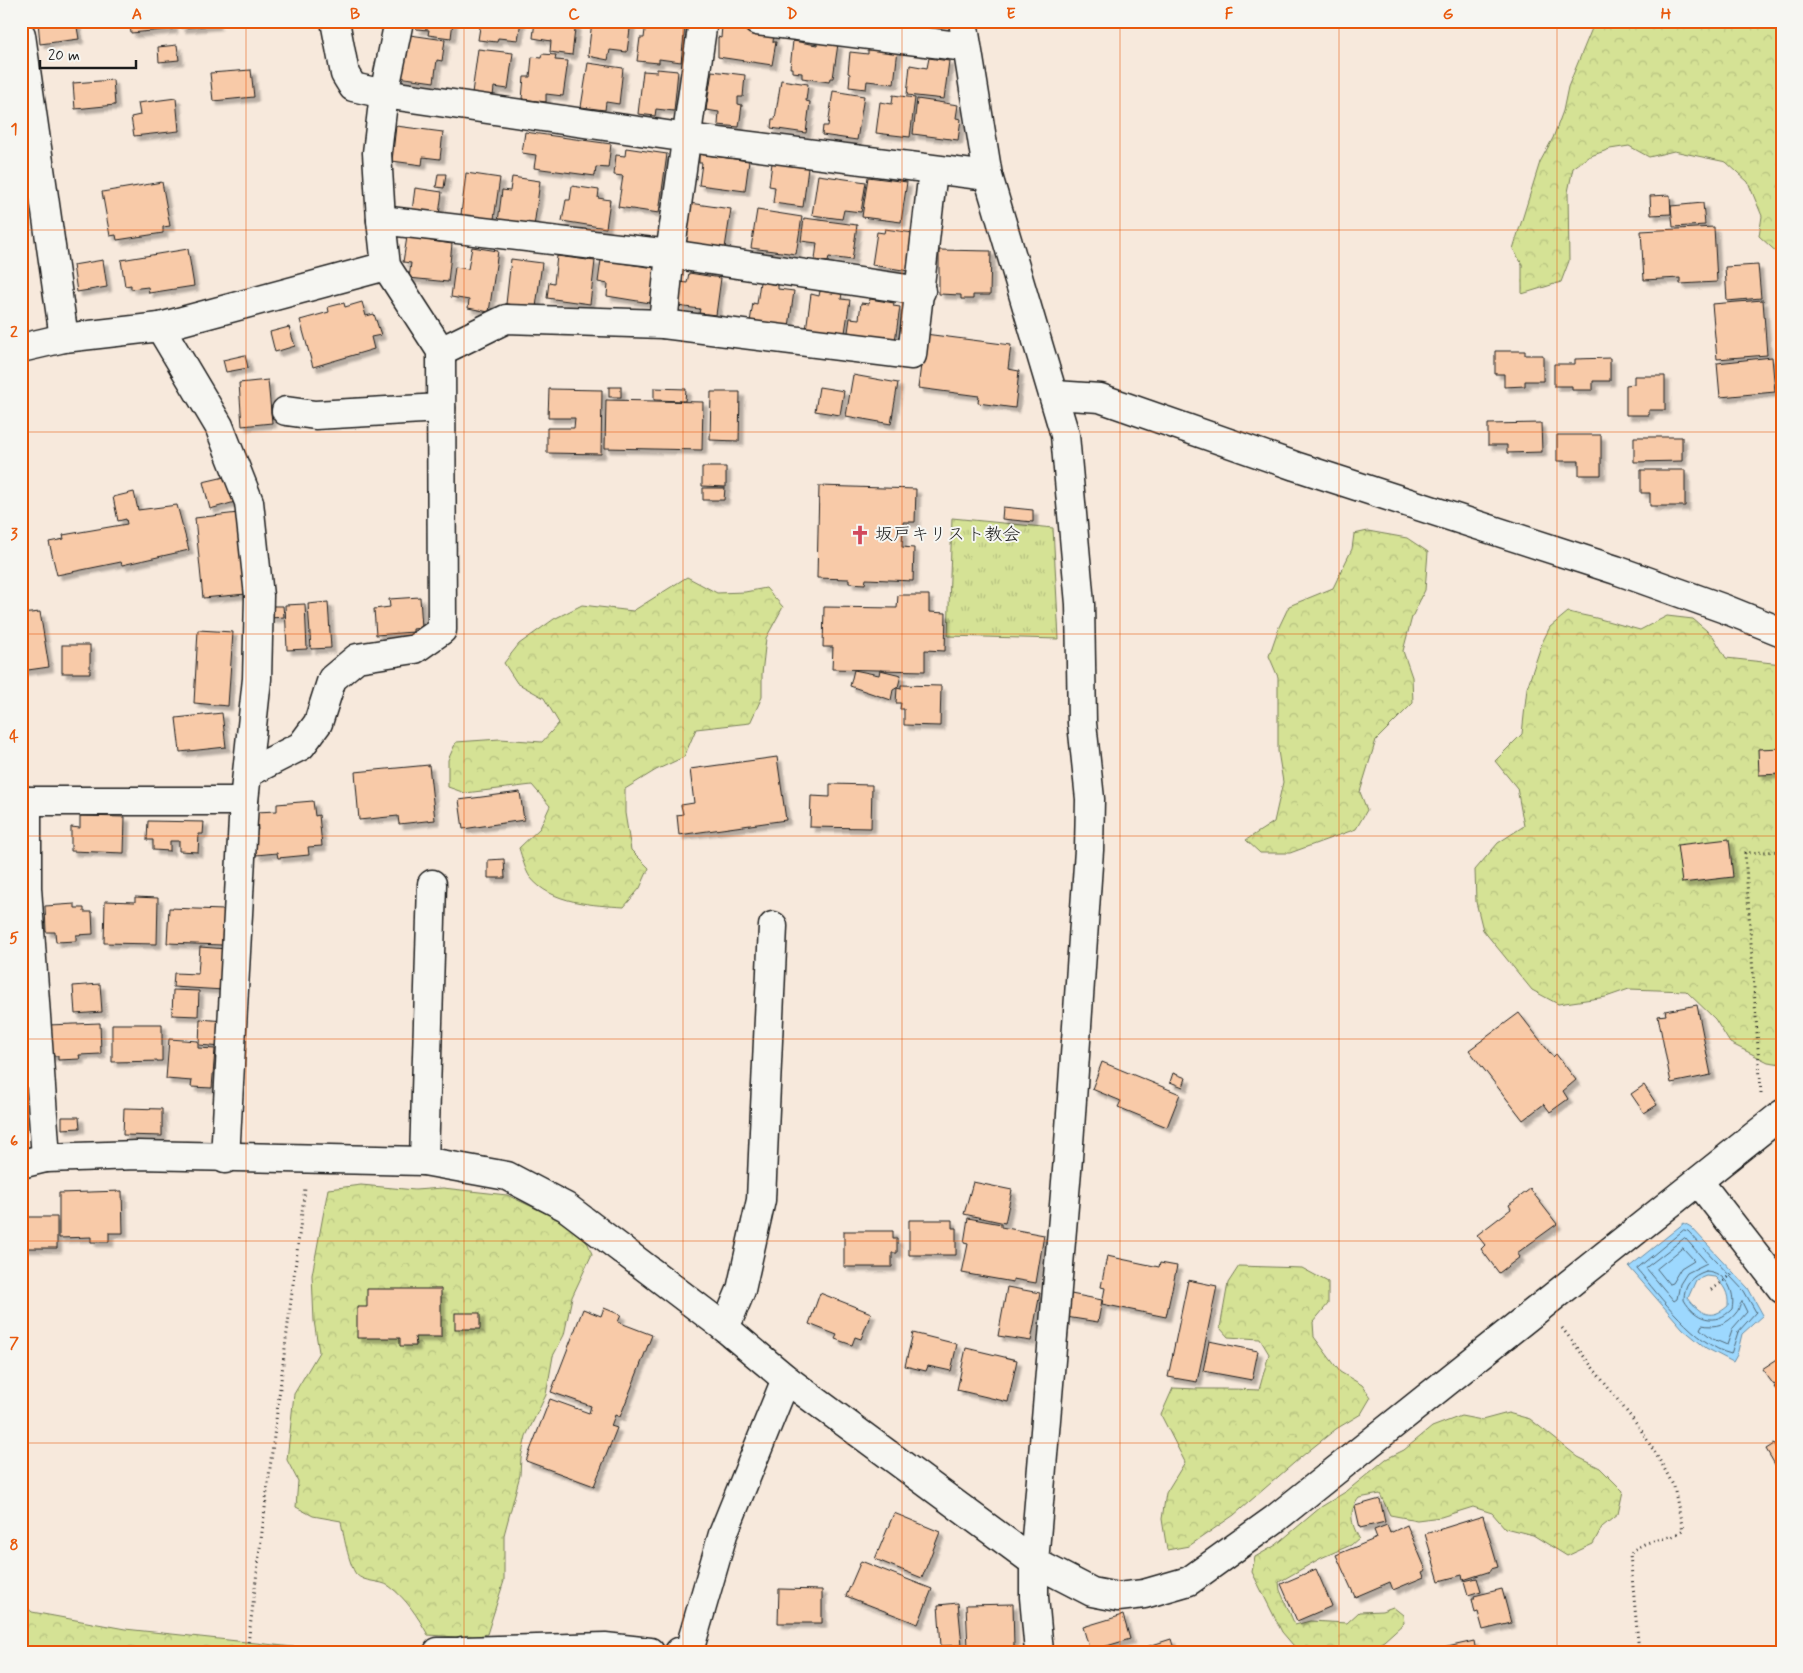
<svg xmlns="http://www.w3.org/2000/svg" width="1803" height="1673" font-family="Mynerve,'Klee One',sans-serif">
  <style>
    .grass { fill: url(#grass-tufts); stroke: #787f58 }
    .forest { fill: url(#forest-crowns); stroke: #787f58 }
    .water { fill: #9dd8fe; stroke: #698da4; fill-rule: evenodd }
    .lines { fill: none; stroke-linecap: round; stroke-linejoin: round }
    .shore { stroke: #506776; stroke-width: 1 }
    .building { fill: #f8caa8; stroke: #1c1c1c; filter: url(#shadow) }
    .minor-casing { stroke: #1c1c1c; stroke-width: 31 }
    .path { stroke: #1c1c1c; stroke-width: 3; stroke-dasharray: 1 4; stroke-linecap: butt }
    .minor { stroke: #f6f6f2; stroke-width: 28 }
    .grid { fill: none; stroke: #e8590c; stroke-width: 1; stroke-opacity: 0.55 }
    .labels { text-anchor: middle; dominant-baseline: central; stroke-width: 4; stroke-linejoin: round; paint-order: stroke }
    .poi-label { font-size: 18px; fill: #1c1c1c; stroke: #f6f6f2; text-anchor: start }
    .neatline { fill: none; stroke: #e8590c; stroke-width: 2 }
    .grid-label { font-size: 16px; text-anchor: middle; font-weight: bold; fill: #e8590c }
  </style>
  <defs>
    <pattern id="grass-tufts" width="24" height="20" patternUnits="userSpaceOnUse" patternTransform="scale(1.25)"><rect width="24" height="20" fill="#d5e295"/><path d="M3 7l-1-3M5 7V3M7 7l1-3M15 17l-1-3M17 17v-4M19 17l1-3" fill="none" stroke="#b6c180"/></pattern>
    <pattern id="forest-crowns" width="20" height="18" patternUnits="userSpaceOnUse" patternTransform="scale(1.25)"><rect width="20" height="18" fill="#d5e295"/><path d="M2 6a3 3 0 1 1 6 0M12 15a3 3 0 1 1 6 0" fill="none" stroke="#b6c180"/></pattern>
    <filter id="shadow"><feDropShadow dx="4.5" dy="4.5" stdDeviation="1" flood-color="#0004"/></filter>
  </defs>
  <rect width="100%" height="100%" fill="#f7e9dc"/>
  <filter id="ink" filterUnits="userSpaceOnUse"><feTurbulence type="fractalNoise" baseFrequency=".02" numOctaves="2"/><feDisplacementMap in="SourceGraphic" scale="10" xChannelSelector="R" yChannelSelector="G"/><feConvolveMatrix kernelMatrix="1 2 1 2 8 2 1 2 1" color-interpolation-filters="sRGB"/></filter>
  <g filter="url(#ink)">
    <path class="grass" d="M952,518L1053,528L1059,639L948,636Z"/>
    <g class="forest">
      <path d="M1595,21H1782V257L1759,236L1762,216L1748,182L1726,162L1674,151L1649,157L1629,146L1610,149L1588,157L1573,168L1568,192L1569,261L1561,282L1522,294V264L1513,249L1540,162L1553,138L1563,111L1568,87Z"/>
      <path d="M1368,531L1407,538L1428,552L1425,590L1412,617L1403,651L1412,677L1413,703L1376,740L1360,792L1367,810L1356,829L1290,853H1260L1246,840L1274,822L1283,782L1278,751V677L1269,656L1279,627L1289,606L1333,588L1352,549L1354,534Z"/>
      <path d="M687,577L717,593L745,592L766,588L783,607L766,638L762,674V697L750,723L696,729L684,757L656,770L625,789V813L631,850L649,868L640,888L624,907C594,905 551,904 530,877C525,870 522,857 519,848L540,828L550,806L532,785L465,793L448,787V760L456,742L500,739L542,742L559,723L544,698L517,683L504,663L519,644L554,619L582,605L633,611Z"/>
      <path d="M1568,612L1596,618L1640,630L1667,616L1693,619L1713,636L1726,658L1782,664V1064L1768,1062L1730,1043L1715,1019L1686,991L1629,989L1606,997L1558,1004L1532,990L1483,930L1476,902L1475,870L1498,843L1524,826L1517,788L1495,761L1522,734L1527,688L1542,643L1550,627Z"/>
      <path d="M361,1185L415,1190L443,1188L507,1195L556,1218L576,1231L588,1244L592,1254L572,1297L564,1335L553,1356L546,1395L526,1436L521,1458L520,1475L504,1535V1581L487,1634L470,1638L428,1635C418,1617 406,1598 389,1586C380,1580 364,1583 356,1574C349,1565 343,1533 341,1521L313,1516L296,1507L298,1481L287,1460L294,1394L319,1352L314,1321L312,1275L328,1189Z"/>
      <path d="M1239,1266L1302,1268L1328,1282V1304L1313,1322L1314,1337L1340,1372L1362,1385L1371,1397L1361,1414L1336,1429L1301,1457L1234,1515L1189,1546L1167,1550L1162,1519L1166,1493L1185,1462L1161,1415L1173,1388C1202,1390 1230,1388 1259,1390L1269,1354L1260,1339L1228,1337L1220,1328L1228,1283Z"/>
      <path d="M1508,1413L1530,1419L1578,1457L1600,1468L1623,1491L1618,1514L1602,1527L1593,1544L1567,1556L1533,1535L1505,1528L1492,1513L1473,1507L1441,1517L1417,1520L1390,1515L1380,1494L1359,1498C1348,1512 1351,1523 1359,1538L1351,1545L1321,1558L1279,1582L1280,1590L1295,1625L1310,1621L1347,1623L1359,1612L1382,1611L1393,1607L1403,1615L1404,1623L1384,1641L1364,1652H1299L1282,1632L1252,1572L1255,1557L1276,1545L1321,1507L1347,1491L1386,1459L1404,1450L1432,1427L1461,1416L1482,1420Z"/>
      <path d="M21,1602L32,1612L125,1629L340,1652H21Z"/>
    </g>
    <path class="water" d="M1684,1223L1691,1227L1748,1288L1763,1315L1742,1334L1737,1355L1733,1362L1706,1348L1683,1329L1629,1267ZM1706,1276L1715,1277C1724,1286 1729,1293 1728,1306C1711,1321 1700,1314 1688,1298L1696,1280Z"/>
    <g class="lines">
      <g class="shore">
        <path d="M1684,1230L1688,1231L1744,1291L1756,1312L1738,1332L1731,1354C1696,1345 1660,1297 1637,1269Z"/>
        <path d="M1685,1238L1707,1263L1687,1273L1680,1284L1677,1299L1674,1301L1646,1268Z"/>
        <path d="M1683,1248L1694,1260L1681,1268L1672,1283L1669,1284L1657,1269Z"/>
        <path d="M1706,1271C1725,1272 1736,1290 1732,1309C1715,1327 1695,1319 1684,1300C1684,1284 1691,1276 1706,1271Z"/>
        <path d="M1742,1302L1747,1312L1733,1328L1727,1345L1713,1339L1700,1329L1702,1325C1715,1328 1728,1324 1736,1313C1740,1309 1738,1306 1742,1302Z"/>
      </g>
    </g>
    <g class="building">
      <path d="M38,21H76L79,39L40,44Z"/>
      <path d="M129,21H173V29L131,33Z"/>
      <path d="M180,21H216L217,25L181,28Z"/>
      <path d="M417,21H453L451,38L428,35L429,30L416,29Z"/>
      <path d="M481,21H521L518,40L498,38L497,42L478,40Z"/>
      <path d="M535,21H576L572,55L550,52L551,41L533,38Z"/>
      <path d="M592,21H631L627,52L610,50L608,60L588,56Z"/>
      <path d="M646,22L685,26L681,62L659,59V63L637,61L640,38H644Z"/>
      <path d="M722,26L774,33L773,42H776L772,65L718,57V37L721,38Z"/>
      <path d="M410,35L445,40L442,61L437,60L434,82L398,77L401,55L407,56Z"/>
      <path d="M793,41L817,45V41L838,44L833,78H830L829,82L802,78V73L792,72V68H790Z"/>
      <path d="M177,45L179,60L159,62L158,47Z"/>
      <path d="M868,46L898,49L894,84L867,81L866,89L849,87L850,74L848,73L850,52L868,54Z"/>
      <path d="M478,49L513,53L508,89L494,87L493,96L472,93Z"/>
      <path d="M542,54L556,55L555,60L568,61L563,96L546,94V102L522,99L524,77H530L532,57L541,58Z"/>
      <path d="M929,58L949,61L944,99L907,95L910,65L927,68Z"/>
      <path d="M588,63L623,68L619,104L606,102L605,110L581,107Z"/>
      <path d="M657,69L678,71L674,111L656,109L655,116L638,114L643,71L657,72Z"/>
      <path d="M251,70L254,97L213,101L210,73Z"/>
      <path d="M712,71L745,75L743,97H738V104L742,105L739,127L718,125L719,112L706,110Z"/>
      <path d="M113,80L115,105L75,109L73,83Z"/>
      <path d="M781,80L808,84L806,101L810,102L806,133L771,128L772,119H775Z"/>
      <path d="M833,91L864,96L857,140L822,135L823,126H828Z"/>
      <path d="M893,95L915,98L910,137L876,133L880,102L892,104Z"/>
      <path d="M176,98L179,131L134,136L131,117L140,115L138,103Z"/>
      <path d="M917,99L958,105L956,118L961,119L958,140L913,134Z"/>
      <path d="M396,126L443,132L440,159L423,157L422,165L392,161Z"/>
      <path d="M525,132L611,144L608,168L596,167L595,176L534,168L536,155L522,153Z"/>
      <path d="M626,148L667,154L659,213L618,207L623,176L614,175L616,155L625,156Z"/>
      <path d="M699,154L749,161L745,191L699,185L702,163H699Z"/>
      <path d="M772,163L808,168L803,207L773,203L775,187L769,186Z"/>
      <path d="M466,173L500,178L494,219L461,215Z"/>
      <path d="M438,174H446L444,188L436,187Z"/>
      <path d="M818,175L866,182L861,212L844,210L842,219L812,215Z"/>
      <path d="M512,177L540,181L534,227L498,222L502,190L510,191Z"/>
      <path d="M868,177L907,182L901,222L862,217Z"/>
      <path d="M162,182L170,226L163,227V233L117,240L116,235L110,236L102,192Z"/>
      <path d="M572,186L599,190L598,198L610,200L606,228L562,221L566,200H570Z"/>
      <path d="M415,188L442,192L439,215L412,211Z"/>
      <path d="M1670,195L1671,214L1651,215L1650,196Z"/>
      <path d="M689,203L731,209L725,248L686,242L689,224H686Z"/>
      <path d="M1703,203L1705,225L1673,227L1671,206Z"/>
      <path d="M757,210L802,217L796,254L751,248Z"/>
      <path d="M804,218L857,225L852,260L829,257L828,262L815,260L817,243L801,241Z"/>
      <path d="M1714,227L1717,282L1680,284V278L1644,280L1641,231Z"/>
      <path d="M885,229L914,233L909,271L872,265L877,232L884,233Z"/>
      <path d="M407,237L452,244L448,282L409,278L411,263L403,262Z"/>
      <path d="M472,247L498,251L489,312L468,308L469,300L451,297L455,267L468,269Z"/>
      <path d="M188,249L194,286L149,293L148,287L131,289V285L125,286L121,260Z"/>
      <path d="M939,250L991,251L990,295H973V299H961V295L939,294Z"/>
      <path d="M557,256L595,261L590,304L547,298L549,282L554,283Z"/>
      <path d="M511,259L542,263L536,307L506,304Z"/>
      <path d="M103,260L107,287L77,292L73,265Z"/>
      <path d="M601,260L655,268L650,303L607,296L608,284L598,282Z"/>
      <path d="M1758,265L1761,298L1727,301L1725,267Z"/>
      <path d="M689,273L721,278L716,315L699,313L700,309L677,306L680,282L687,283Z"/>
      <path d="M760,282L778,285V289L794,291L789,327L750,322L753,303L757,304Z"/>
      <path d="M820,291L842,294L841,299L850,300L844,339L806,330L811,294L819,296Z"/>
      <path d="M870,299L894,303L893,306L900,307L895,341L847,339L850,318L859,319L861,303L869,304Z"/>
      <path d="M1763,300L1767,355L1717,359L1712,304Z"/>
      <path d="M362,302L366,316L374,314L381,335L371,337L374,349L313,367L300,320L329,312L328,307L344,303L345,307Z"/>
      <path d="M289,327L295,346L275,352L270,332Z"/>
      <path d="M925,334L1011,345L1008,369L1019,371L1015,408L978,403L979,396L918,388Z"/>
      <path d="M1495,351H1525V355H1543V381H1525V386L1504,387V374H1495Z"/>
      <path d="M245,355L248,368L226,372L223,360Z"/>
      <path d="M1772,357L1775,392L1720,397L1717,363Z"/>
      <path d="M1610,358V381H1593V390H1572V386H1554V364H1575V359Z"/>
      <path d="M853,375L898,383L891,424L846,416Z"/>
      <path d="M1634,376H1665V410H1649V415H1626V385L1634,384Z"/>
      <path d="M268,380L272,423L242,426L239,383Z"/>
      <rect x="609" y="387" width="12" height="10"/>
      <path d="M819,387L844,391L840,415L815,411Z"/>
      <path d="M654,388L686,389L685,401L654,400Z"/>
      <path d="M549,389L602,390L601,454L547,453V428H574L575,418H548Z"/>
      <path d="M711,392H740L739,441L710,440Z"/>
      <path d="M606,400L703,402L702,450L605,448Z"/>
      <path d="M1541,423L1542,452L1507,453V445H1488V424Z"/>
      <path d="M1557,435H1601V475H1579V461H1557Z"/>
      <path d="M1634,437H1682V461L1634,462Z"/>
      <path d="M702,467H726V487L702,486Z"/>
      <path d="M1641,470H1685V506H1650V493H1641Z"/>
      <path d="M229,476L235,502L210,509L203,482Z"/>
      <path d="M819,486L916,489L915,522H903L902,547L914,548L913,581L866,579L865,584L849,583V579L817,578Z"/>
      <path d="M703,488H725L724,500H703Z"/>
      <path d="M134,492L138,510L177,505L189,550L122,565L121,562L57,575L49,542L64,539L63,535L127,524L126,519L118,521L113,497Z"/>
      <path d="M1003,507L1033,510V522L1002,519Z"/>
      <path d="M238,513L246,594L203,598L195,518Z"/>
      <path d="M898,595H929V612L946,613L945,651L925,650V671L832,669L833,647H823L824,607L897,608Z"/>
      <path d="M420,597L422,628L413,629V632L376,635L374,609L390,607L389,599Z"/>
      <path d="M328,602L331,648L311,649L308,604Z"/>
      <path d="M305,604L307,649L287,650L285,605Z"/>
      <path d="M270,606H283L284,617L270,618Z"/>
      <path d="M40,612L49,667L21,671V614Z"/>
      <path d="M198,630L233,632L228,706L194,703Z"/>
      <rect x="62" y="645" width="28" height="28"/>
      <path d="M854,670L879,675L880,670L901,675L898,687L893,690L891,700L850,686Z"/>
      <path d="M901,685L941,686L940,726L904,725V709H900L901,703H896L897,688L901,689Z"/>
      <path d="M222,713L226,747L180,752L176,718Z"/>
      <path d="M1782,748V774L1759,775L1758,749Z"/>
      <path d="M777,757L786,820L679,835L677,815L683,814L681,805L694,803L690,769Z"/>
      <path d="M429,765L435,820L399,824L398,816L359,820L355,772Z"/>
      <path d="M830,784L872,785L871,828L810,827L811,796L830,797Z"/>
      <path d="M520,792L524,820L463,829L459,800Z"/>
      <path d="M313,801L315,816L319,815L322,846L308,847L309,855L278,858L277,853L256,855L253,830H258L256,812L277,811V804Z"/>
      <path d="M80,816L125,817L124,853L71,851V827L80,828Z"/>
      <path d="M148,821L204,822L203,834H199L198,852L179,851V841H170V851L153,850V840H147Z"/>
      <path d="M1729,839L1733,877L1682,883L1677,845Z"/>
      <path d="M504,859L505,878H488V860Z"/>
      <path d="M135,897L158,898L157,944L104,943L105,901L135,902Z"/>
      <path d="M75,904V908H84V912H92L93,934L76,935V941L56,942L55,932H46L45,906Z"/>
      <path d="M169,908L224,910L222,945L167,943Z"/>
      <path d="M200,947L227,949L224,990L173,987L174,973L198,974Z"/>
      <path d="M100,984L102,1012L75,1014L73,986Z"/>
      <path d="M173,990L199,991L198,1016L172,1015Z"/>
      <path d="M1697,1005L1711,1075L1671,1083L1658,1016L1666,1015L1665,1011Z"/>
      <path d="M1519,1013L1553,1057L1556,1054L1576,1080L1563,1091L1568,1099L1550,1112L1544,1104L1523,1120L1469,1050Z"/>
      <path d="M200,1019L224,1021L222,1047L199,1045Z"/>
      <path d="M100,1023L101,1054L79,1055L80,1059L58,1060V1056H49L48,1025Z"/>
      <path d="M112,1024H162V1061L112,1062Z"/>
      <path d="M169,1039L198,1041V1048L215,1049L212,1088L191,1087L192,1081L166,1079Z"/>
      <path d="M1102,1062L1180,1094L1167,1127L1118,1107L1121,1101L1092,1089Z"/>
      <path d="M1173,1073L1186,1078L1183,1087L1170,1082Z"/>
      <path d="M1644,1085L1657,1105L1644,1113L1631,1094Z"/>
      <path d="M124,1108L162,1109V1136L123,1135Z"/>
      <path d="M62,1117H79L80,1128L62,1129Z"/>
      <path d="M973,1182L1012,1190L1005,1223L964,1214Z"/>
      <path d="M1530,1189L1557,1224L1517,1253L1520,1257L1499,1273L1481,1249L1485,1245L1477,1235L1511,1209L1509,1205Z"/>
      <path d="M122,1191L123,1233H109V1242H91V1237L59,1238V1193Z"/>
      <path d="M22,1217H57V1248H23Z"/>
      <path d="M968,1218L1001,1224V1227L1044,1235L1036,1283L1013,1279V1282L962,1273L968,1244L964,1243Z"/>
      <path d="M909,1220H952V1228H956V1255H909Z"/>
      <path d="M844,1231H893V1239H897V1253H892V1267H844Z"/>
      <path d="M1107,1256L1159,1267L1160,1263L1177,1266L1166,1317L1102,1304L1105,1288L1101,1287Z"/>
      <path d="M1188,1280L1217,1286L1197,1382L1168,1377Z"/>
      <path d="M1007,1287L1040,1293L1031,1341L998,1336Z"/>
      <path d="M367,1289H441V1337H415L416,1346H400V1338H357V1307H367Z"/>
      <path d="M820,1293L871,1313L861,1339L855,1337L852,1345L835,1339L837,1335L809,1324Z"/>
      <path d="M1071,1294L1102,1300L1098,1322L1066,1317Z"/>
      <path d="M604,1308L621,1315L618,1322L652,1335L620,1417L615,1415L611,1426L617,1428L594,1486L526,1461L550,1399L589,1413L591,1406L551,1392L583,1309L601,1316Z"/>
      <rect x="455" y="1313" width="25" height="16"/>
      <path d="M913,1333L957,1344L951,1371L928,1366L926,1371L905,1366Z"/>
      <path d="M1209,1341L1258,1351L1252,1380L1203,1371Z"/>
      <path d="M966,1348L1017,1360L1008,1402L957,1390Z"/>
      <path d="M1782,1356V1380L1774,1385L1762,1369Z"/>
      <path d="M1782,1382V1398L1774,1387Z"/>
      <path d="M1774,1444L1782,1455V1465L1777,1468L1766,1449Z"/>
      <path d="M1380,1499L1385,1522L1360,1528L1355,1506Z"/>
      <path d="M894,1513L940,1532L922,1578L875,1559Z"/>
      <path d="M1483,1516L1498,1567L1491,1569V1571L1463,1580L1462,1575L1439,1581L1425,1534Z"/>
      <path d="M1387,1525L1390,1533L1407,1525L1426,1570L1422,1572L1424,1577L1393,1590L1390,1582L1355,1597L1336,1555L1377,1538L1374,1530Z"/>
      <path d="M861,1561L932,1589L918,1624L846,1596Z"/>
      <path d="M1316,1569L1332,1606L1297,1621L1281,1584Z"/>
      <path d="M1477,1578L1481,1591L1468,1595L1464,1581Z"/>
      <path d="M779,1589L822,1590V1623H778Z"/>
      <path d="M1502,1589L1511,1623L1483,1630L1478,1612L1475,1613L1472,1599H1475L1474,1596Z"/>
      <path d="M958,1603L962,1645L941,1646L938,1605Z"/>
      <path d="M1013,1604L1014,1647L968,1648L966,1605Z"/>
      <path d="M1123,1615L1130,1639L1090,1651L1083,1627Z"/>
      <path d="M1171,1639L1175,1652H1148L1146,1647Z"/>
      <path d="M1474,1641L1476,1652H1444L1443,1648Z"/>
    </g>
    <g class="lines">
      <defs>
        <g id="minor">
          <path d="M335,21L345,74L353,87L384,94L688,138L988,176"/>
          <path d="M757,21L966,47"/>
          <path d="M963,21L988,176L1065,435L1080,604L1082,723L1090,799L1089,850L1068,1158L1034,1562V1597L1039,1652"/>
          <path d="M21,35L64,338"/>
          <path d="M381,220L670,254L921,291"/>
          <path d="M663,324L670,254L703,21"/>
          <path d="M160,327L219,426L249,502L259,596L257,679L244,801L225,1159"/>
          <path d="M21,348L64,338L160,327L386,266"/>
          <path d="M441,351L506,319L663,324L912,355L933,170"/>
          <path d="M1055,395L1100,398L1295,466L1616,570L1725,609L1782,632"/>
          <path d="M286,411L315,415L441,408"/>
          <path d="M248,773L301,746L318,723L332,679L357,658L415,649L442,630L441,351L386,266L381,220L377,153L384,94L399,21"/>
          <path d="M21,801H244"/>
          <path d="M27,801V888L46,1158"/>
          <path d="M424,1161L432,884"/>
          <path d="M21,1164L46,1158L137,1155L424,1161L507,1176L566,1207L725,1328L786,1379L1034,1562L1092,1592L1118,1597L1144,1594L1189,1581L1275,1519L1782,1114"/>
          <path d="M1699,1182L1782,1289"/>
          <path d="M725,1328L741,1290L761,1200L773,926"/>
          <path d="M463,1651L605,1647L650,1652"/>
          <path d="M438,1652H463"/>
          <path d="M679,1652L689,1651L723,1534L786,1379"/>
        </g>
      </defs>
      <use href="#minor" class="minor-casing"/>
      <g class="path">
        <path d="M1761,1093L1745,853L1782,851"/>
        <path d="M1711,1290L1732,1274"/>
        <path d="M1562,1328L1641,1430L1663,1466L1674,1487L1683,1530C1666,1543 1645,1537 1630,1554L1639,1652"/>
        <path d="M247,1652L305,1188"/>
      </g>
      <use href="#minor" class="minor"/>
    </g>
  </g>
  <path class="grid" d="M246,21V1652M464,21V1652M683,21V1652M902,21V1652M1120,21V1652M1339,21V1652M1557,21V1652M21,230H1782M21,432H1782M21,634H1782M21,836H1782M21,1039H1782M21,1241H1782M21,1443H1782"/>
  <defs>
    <symbol id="church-bare" viewBox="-9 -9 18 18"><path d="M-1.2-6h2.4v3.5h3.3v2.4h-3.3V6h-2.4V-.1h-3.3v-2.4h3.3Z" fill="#d1495b" stroke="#f6f6f2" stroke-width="2.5" paint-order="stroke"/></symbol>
  </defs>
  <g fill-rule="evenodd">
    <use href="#church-bare" x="846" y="521" width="28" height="28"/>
  </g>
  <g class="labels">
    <g class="poi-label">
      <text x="875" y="535">坂戸キリスト教会</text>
    </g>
  </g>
  <rect width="1803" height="1673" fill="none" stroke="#f6f6f2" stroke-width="55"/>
  <path d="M40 60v8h96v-8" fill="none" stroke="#1c1c1c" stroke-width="2.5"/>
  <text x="48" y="60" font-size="15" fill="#1c1c1c" stroke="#f6f6f2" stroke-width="4" paint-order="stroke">20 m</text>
  <rect x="28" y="28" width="1748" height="1618" class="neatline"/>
  <g class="grid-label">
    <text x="137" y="19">A</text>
    <text x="355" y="19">B</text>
    <text x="574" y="19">C</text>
    <text x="792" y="19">D</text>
    <text x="1011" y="19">E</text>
    <text x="1229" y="19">F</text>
    <text x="1448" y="19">G</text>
    <text x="1666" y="19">H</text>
    <text x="14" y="134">1</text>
    <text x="14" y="337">2</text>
    <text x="14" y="539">3</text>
    <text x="14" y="741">4</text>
    <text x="14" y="943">5</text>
    <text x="14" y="1146">6</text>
    <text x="14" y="1348">7</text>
    <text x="14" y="1550">8</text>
  </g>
</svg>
